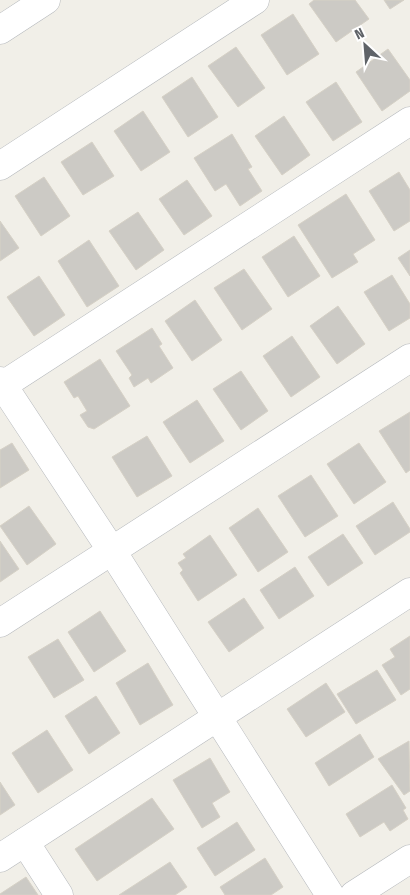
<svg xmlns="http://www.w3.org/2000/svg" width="410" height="895" font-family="'Fira Sans Condensed',sans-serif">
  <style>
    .building { fill: #cccac5; stroke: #d6d1c6 }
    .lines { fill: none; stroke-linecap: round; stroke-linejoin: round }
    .minor-casing { stroke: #b5b8bc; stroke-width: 29 }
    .minor { stroke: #fff; stroke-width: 28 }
  </style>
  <rect width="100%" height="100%" fill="#f1efe8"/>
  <g class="building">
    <path d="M314,0H355L369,19L336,42L309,4Z"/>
    <path d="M384,0H404L390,9Z"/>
    <path d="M293,14L319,54L287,75L261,35Z"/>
    <path d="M236,47L265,88L238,107L208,66Z"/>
    <path d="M388,49L410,80V91L382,111L356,72Z"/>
    <path d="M192,77L218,117L188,137L162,97Z"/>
    <path d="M336,82L362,122L333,141L306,102Z"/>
    <path d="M143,111L170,152L141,171L114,131Z"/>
    <path d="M284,116L310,155L282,175L255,136Z"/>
    <path d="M232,134L252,167L248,169L262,191L240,206L226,184L215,191L194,158Z"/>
    <path d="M92,142L114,176L83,195L61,162Z"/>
    <path d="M399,172L410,190V221L394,231L369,191Z"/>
    <path d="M44,177L70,216L41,236L15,196Z"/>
    <path d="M187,180L212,216L184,235L159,199Z"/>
    <path d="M346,194L375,240L353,254L358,262L332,278L298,225Z"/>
    <path d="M138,212L164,250L136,270L109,231Z"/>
    <path d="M0,221L19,248L0,261Z"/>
    <path d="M294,236L320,276L288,297L262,257Z"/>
    <path d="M89,240L119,286L87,307L58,261Z"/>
    <path d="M410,250V276L398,258Z"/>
    <path d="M244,269L272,309L242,330L214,288Z"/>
    <path d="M392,275L410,304V318L389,331L364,292Z"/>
    <path d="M39,276L65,315L34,336L7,297Z"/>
    <path d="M195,300L222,340L192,361L165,321Z"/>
    <path d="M338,306L365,344L337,364L310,326Z"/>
    <path d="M152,328L162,344L159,346L173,368L151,383L148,378L134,387L129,378L132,375L116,351Z"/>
    <path d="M292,336L320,377L291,397L263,356Z"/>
    <path d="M100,359L130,406L94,429L88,427L80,415L87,411L78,396L74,398L64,382Z"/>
    <path d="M241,371L268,411L241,430L213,389Z"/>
    <path d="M197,400L224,441L190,463L163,422Z"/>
    <path d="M410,412V470L406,473L379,431Z"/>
    <path d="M147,436L172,476L137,497L112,457Z"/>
    <path d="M12,443L29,470L0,488V450Z"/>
    <path d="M359,443L386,482L354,504L327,464Z"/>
    <path d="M311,475L338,516L305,537L278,496Z"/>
    <path d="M393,502L410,529V532L375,555L356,526Z"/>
    <path d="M29,506L56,544L27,565L0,526Z"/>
    <path d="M258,508L288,552L258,572L229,528Z"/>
    <path d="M343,534L363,563L328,586L308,557Z"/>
    <path d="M210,535L237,575L198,601L180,573L183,570L178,563L186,558L183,554Z"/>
    <path d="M0,541L19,569L0,582Z"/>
    <path d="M295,567L314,596L279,619L260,590Z"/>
    <path d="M244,598L264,628L229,652L208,622Z"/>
    <path d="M100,611L126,651L94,672L68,632Z"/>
    <path d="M410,636V689L401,695L382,665L395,657L390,649Z"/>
    <path d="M58,639L84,680L54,698L28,657Z"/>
    <path d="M148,663L173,705L140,725L116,683Z"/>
    <path d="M377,670L396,700L356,724L337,694Z"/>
    <path d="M326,683L345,712L306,737L287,709Z"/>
    <path d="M96,696L120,733L89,754L65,716Z"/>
    <path d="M47,730L73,770L38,793L12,753Z"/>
    <path d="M360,734L374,757L329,786L315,763Z"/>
    <path d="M409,741L410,791L404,795L378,759Z"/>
    <path d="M210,758L230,792L212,803L220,817L202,828L173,780Z"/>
    <path d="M0,782L15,805L0,815Z"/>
    <path d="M392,785L406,808L403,810L408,819L390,831L384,822L360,837L346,814Z"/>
    <path d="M152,798L174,829L97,881L75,849Z"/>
    <path d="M237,822L255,850L215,876L197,848Z"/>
    <path d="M265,858L283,887L271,895H225L220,887Z"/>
    <path d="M170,862L187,887L175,895H119Z"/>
    <path d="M26,877L38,895H0V894Z"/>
  </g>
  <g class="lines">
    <defs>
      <g id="minor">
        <path d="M0,30L46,0"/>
        <path d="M0,166L255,0"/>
        <path d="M0,381L112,551L330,895"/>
        <path d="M0,387L410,121"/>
        <path d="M0,623L410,358"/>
        <path d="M25,842L59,895"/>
        <path d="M0,858L410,592"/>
        <path d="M354,895L410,859"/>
      </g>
    </defs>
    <use href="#minor" class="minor-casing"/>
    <use href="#minor" class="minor"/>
  </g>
  <g transform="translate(365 45) rotate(334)" stroke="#ffffff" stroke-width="4" paint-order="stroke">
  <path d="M0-4L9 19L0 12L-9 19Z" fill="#5f6368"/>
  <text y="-8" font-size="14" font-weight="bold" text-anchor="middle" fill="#5f6368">N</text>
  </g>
</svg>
